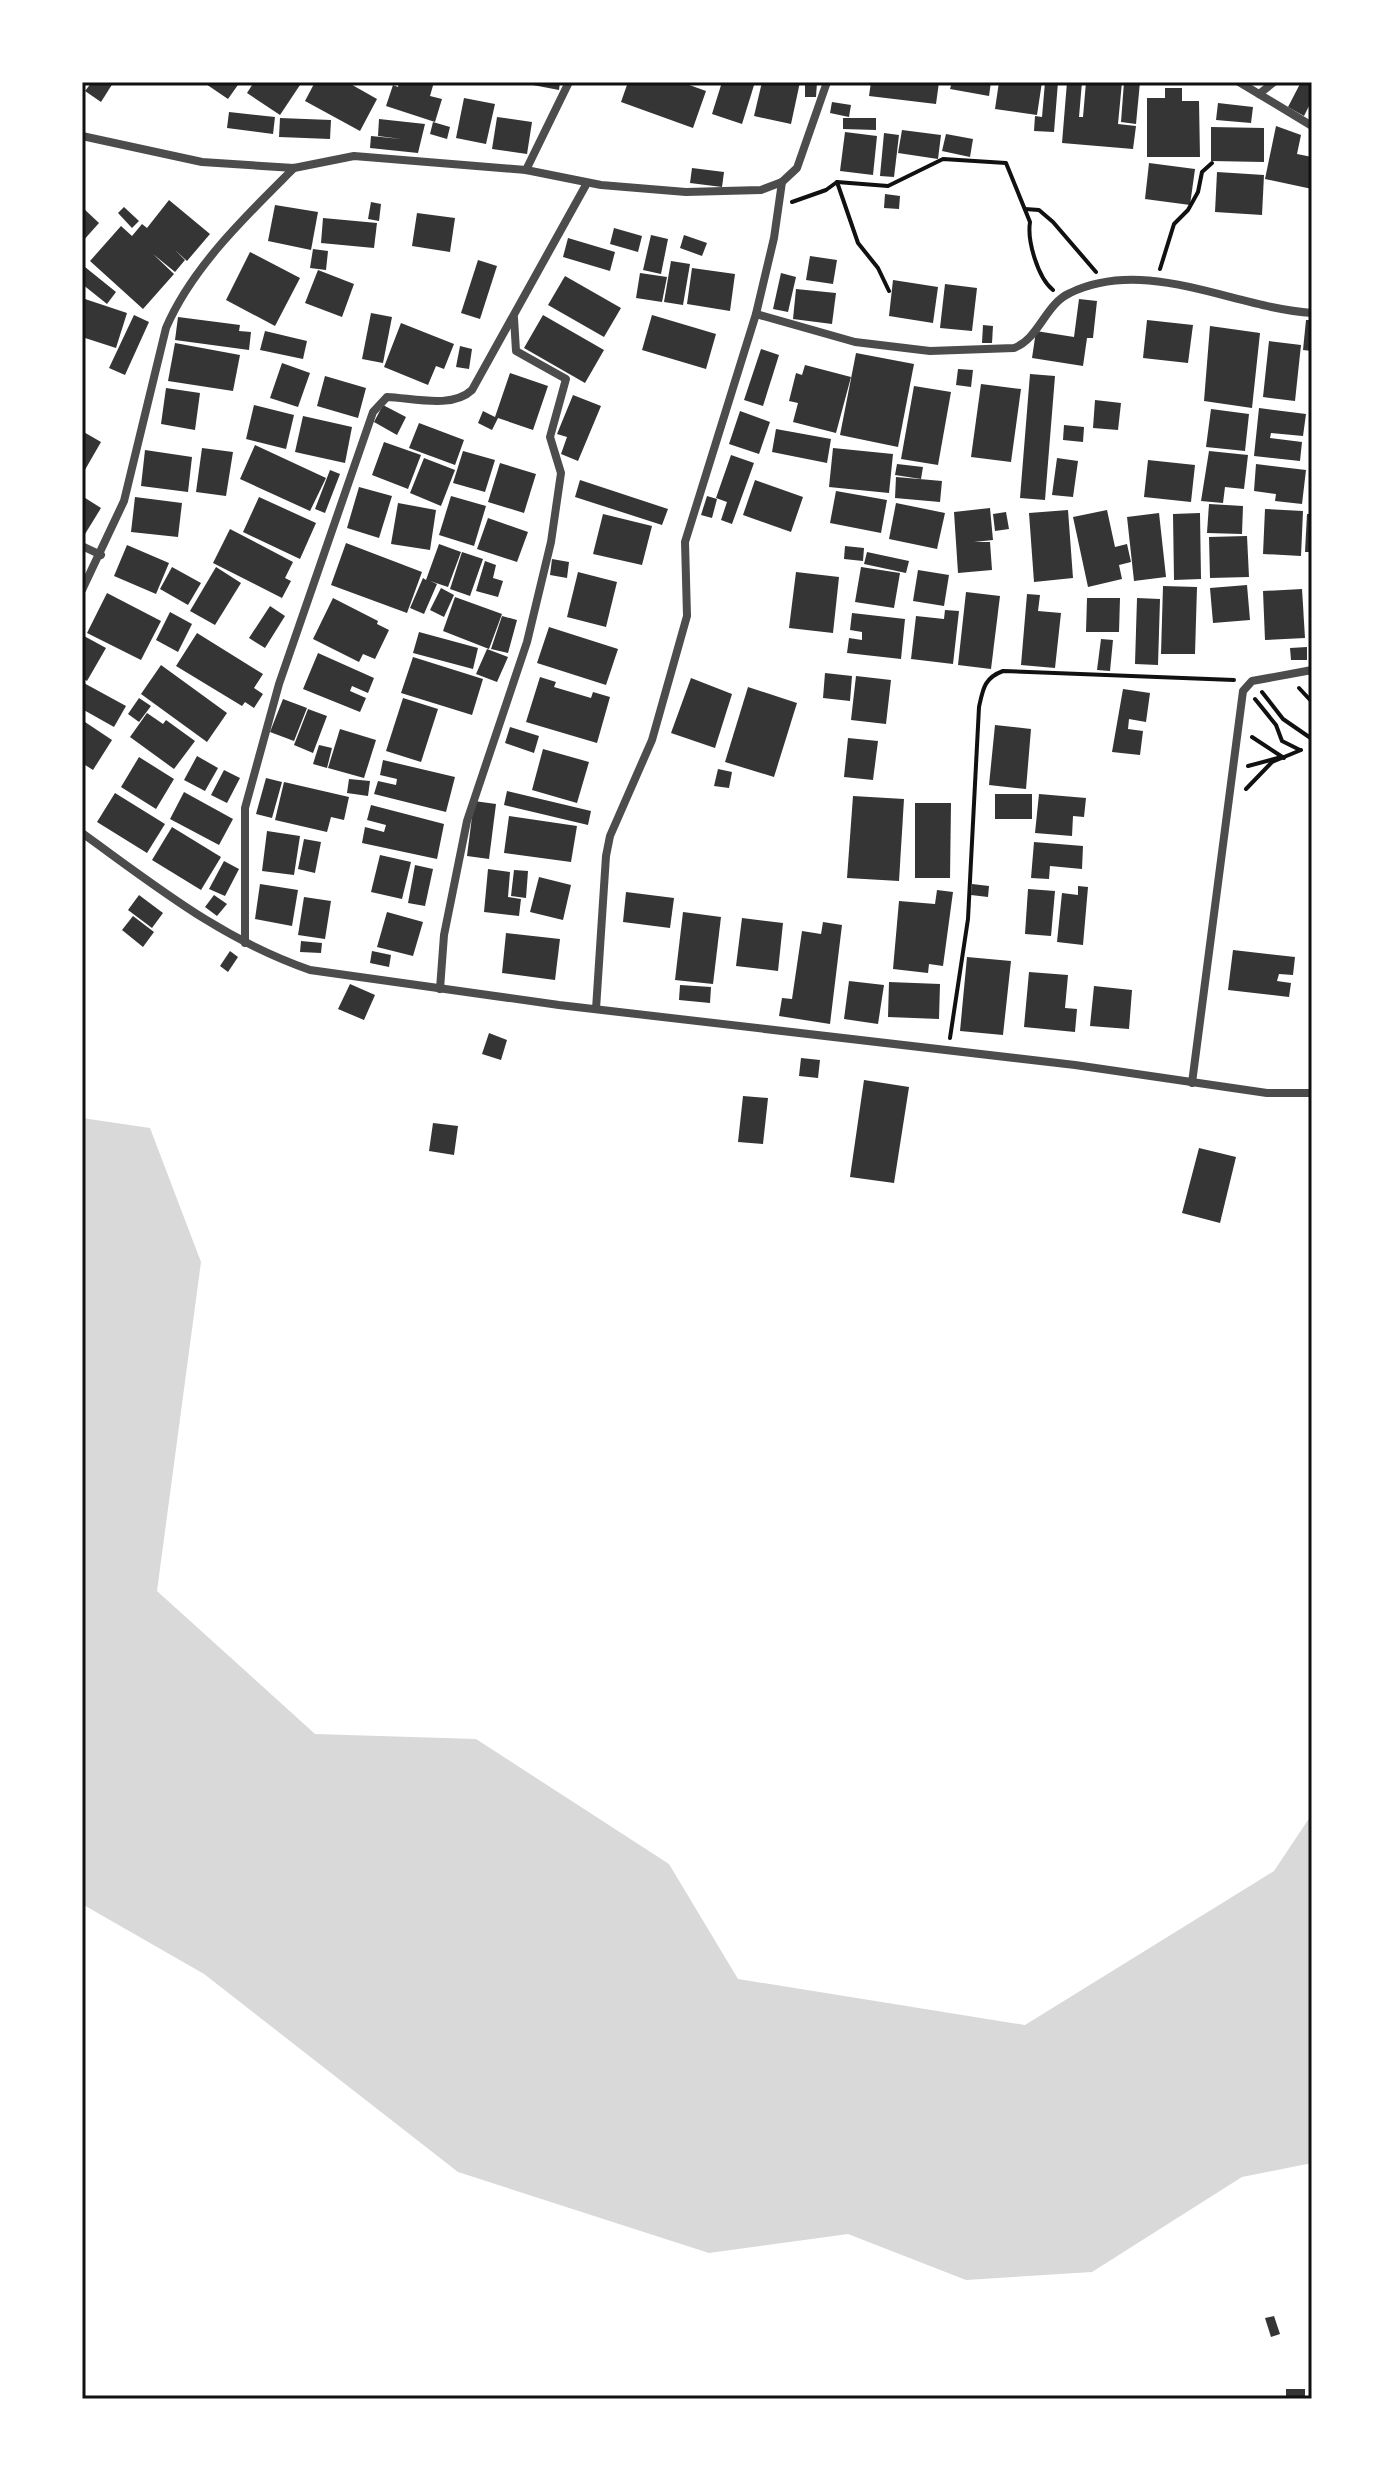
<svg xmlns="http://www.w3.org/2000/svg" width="1394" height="2481" font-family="'Varela Round',sans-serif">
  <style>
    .water { fill: #d9d9d9 }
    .building { fill: #353535 }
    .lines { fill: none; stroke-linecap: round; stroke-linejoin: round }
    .path { stroke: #111; stroke-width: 4 }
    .minor { stroke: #4c4c4c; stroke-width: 8 }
    .neatline { fill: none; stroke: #111; stroke-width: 3 }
  </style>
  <rect width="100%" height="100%" fill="#fff"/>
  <path class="water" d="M82,1118L150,1128L201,1262L157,1591L315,1734L476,1739L669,1864L738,1979L1025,2025L1274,1871L1312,1814V2163L1242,2177L1092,2272L966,2280L848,2234L709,2253L458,2172L204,1974L82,1904Z"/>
  <g class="building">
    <path d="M92,82L113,83L101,102L85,91Z"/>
    <path d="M203,82H240L228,99Z"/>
    <path d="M254,82H302L280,115L247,93Z"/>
    <path d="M315,82H347L377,99L360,131L305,101Z"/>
    <path d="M399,82H434L430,96L442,99L435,122L386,106L393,85L398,87Z"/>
    <path d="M517,82H560L559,90Z"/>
    <path d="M628,82H681L706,91L693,128L621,102Z"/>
    <path d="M722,82H755L742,124L712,114Z"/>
    <path d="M762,82H800L791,124L754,116Z"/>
    <path d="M805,82H817L816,97H805Z"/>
    <path d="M871,82H939L936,104L869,96Z"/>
    <path d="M952,82H991L989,96L950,89Z"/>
    <path d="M999,82H1042L1037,115L995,109Z"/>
    <path d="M1045,82H1058L1054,132L1034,131L1035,116L1042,117Z"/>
    <path d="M1067,82H1082L1079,117H1083L1086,82H1122L1118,124L1136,126L1133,149L1062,143Z"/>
    <path d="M1124,82H1140L1136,124L1121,122Z"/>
    <path d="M1301,82H1312V100L1304,116L1288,107Z"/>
    <path d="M1165,88H1182V101H1199L1200,157H1147V98H1165Z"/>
    <path d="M464,98L495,104L486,144L456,138Z"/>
    <path d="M832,102L851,105L849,117L830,113Z"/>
    <path d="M1218,103L1253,107L1251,123L1216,120Z"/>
    <path d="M229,112L275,117L273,134L227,128Z"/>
    <path d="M497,117L532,122L527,154L492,149Z"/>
    <path d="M280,118L331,120L330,139L279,137Z"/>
    <path d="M843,118H876V130L843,129Z"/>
    <path d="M379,119L425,124L418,153L370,148L371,136L401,139L378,136Z"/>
    <path d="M433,122L450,127L447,139L430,134Z"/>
    <path d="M1276,126L1301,135L1297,154L1312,157V189L1265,179Z"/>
    <path d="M1211,127L1264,128V162L1211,161Z"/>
    <path d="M902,130L941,135L938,159L898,153Z"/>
    <path d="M845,132L877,136L873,175L840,171Z"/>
    <path d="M884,133L899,135L894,177L880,176Z"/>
    <path d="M946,134L973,139L970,157L942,151Z"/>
    <path d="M1149,163L1195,169L1190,205L1145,199Z"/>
    <path d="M692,168L724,172L722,187L690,183Z"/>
    <path d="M1217,172L1264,175L1262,215L1215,212Z"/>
    <path d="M885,194L900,196L899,209L884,208Z"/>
    <path d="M169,200L210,234L187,261L175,250L185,260L175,272L153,254L174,274L143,309L90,261L121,226L132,236L142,224L147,228Z"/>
    <path d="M371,202L381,204L379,221L368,219Z"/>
    <path d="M275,205L318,212L311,250L268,241Z"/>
    <path d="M82,207L99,223L82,242Z"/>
    <path d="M124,207L139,221L132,228L118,213Z"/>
    <path d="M417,213L455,218L450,252L412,246Z"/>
    <path d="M323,218L377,223L374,248L321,243Z"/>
    <path d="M614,228L642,236L638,252L610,244Z"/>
    <path d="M651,235L668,239L661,274L643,270Z"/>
    <path d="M684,235L707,243L702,256L680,248Z"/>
    <path d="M568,238L615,252L610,271L563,257Z"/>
    <path d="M313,249L328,251L326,270L310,268Z"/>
    <path d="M250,252L300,278L275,326L226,300Z"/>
    <path d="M810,256L837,260L833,284L806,280Z"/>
    <path d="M478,260L497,266L480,319L461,313Z"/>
    <path d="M671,261L690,264L683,305L664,302Z"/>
    <path d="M85,267L116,292L107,304L82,284Z"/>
    <path d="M692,268L735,274L730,311L687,304Z"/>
    <path d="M318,270L354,284L342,317L305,303Z"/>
    <path d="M640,273L667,277L662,302L636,298Z"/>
    <path d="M781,273L796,277L788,312L773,309Z"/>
    <path d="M565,276L621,308L604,337L548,305Z"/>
    <path d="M893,280L938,287L933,323L889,316Z"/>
    <path d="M945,284L977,288L972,331L940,328Z"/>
    <path d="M796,289L836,293L832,324L793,319Z"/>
    <path d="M85,299L127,313L116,348L82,337Z"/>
    <path d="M1079,299L1097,301L1093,338H1087L1083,366L1032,358L1036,331L1074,337Z"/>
    <path d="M371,313L392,317L383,363L362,359Z"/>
    <path d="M134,315L149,322L125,375L109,368Z"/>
    <path d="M543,315L604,350L585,383L524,348Z"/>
    <path d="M652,315L716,334L706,369L642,350Z"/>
    <path d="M178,317L240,325L239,331L251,332L249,350L175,340Z"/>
    <path d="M1147,320L1193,325L1188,363L1143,358Z"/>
    <path d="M1306,320H1312V351L1303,350Z"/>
    <path d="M401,323L454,344L444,369L436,366L428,385L384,367Z"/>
    <path d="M983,325L993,326L992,343H982Z"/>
    <path d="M1210,326L1260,333L1252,408L1204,401Z"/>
    <path d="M265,331L307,341L303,359L260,350Z"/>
    <path d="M1269,341L1301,345L1295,401L1263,397Z"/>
    <path d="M175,343L240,355L233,391L168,381Z"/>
    <path d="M460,346L472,349L469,369L456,367Z"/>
    <path d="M761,349L779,355L763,406L744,400Z"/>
    <path d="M856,353L914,364L898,447L840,435Z"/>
    <path d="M282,363L310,373L298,407L270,398Z"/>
    <path d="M805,365L851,377L836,433L793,422L798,403L789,401L796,373L802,375Z"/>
    <path d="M958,369L973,370L971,387L956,385Z"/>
    <path d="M510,373L548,386L533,430L498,418L492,430L478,423L483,411L495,417Z"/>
    <path d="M1030,374L1055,376L1045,500L1020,498Z"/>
    <path d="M325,376L366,388L358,418L317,406Z"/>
    <path d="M981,384L1021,389L1011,462L971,457Z"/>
    <path d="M914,386L951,392L938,465L901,459Z"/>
    <path d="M166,388L200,393L195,430L161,424Z"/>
    <path d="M573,395L601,406L578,461L561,454L567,437L557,434Z"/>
    <path d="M1095,400L1121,403L1118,430L1093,428Z"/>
    <path d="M254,405L294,415L286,449L246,439Z"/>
    <path d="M383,405L406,417L397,435L374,422Z"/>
    <path d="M1259,408L1306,414L1303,436L1271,433L1270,438L1302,442L1300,461L1254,456Z"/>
    <path d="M1211,409L1249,414L1245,451L1206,447Z"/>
    <path d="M740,411L770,422L759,454L729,444Z"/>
    <path d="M303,416L352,427L345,463L295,452Z"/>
    <path d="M419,423L464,440L455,465L409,448Z"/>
    <path d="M1064,425L1084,427L1083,442L1063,440Z"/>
    <path d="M776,429L831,439L827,463L772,452Z"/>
    <path d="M82,431L101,442L82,475Z"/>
    <path d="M384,442L421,455L408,489L372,475Z"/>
    <path d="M255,445L326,478L310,511L240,479Z"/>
    <path d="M202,448L233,452L226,496L196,492Z"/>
    <path d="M833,448L893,454L889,493L829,487Z"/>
    <path d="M145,450L192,457L188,492L141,486Z"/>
    <path d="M463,451L495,460L485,492L453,483Z"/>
    <path d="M1209,451L1248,455L1244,489L1225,487L1223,503L1201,501Z"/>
    <path d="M731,455L754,463L732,524L721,520L727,502L716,498Z"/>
    <path d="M424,458L455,470L441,506L410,493Z"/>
    <path d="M1057,458L1078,461L1073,497L1052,495Z"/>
    <path d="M1148,460L1195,465L1191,502L1144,497Z"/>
    <path d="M500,463L536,474L524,513L488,502Z"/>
    <path d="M897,464L923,467L921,479L895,475Z"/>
    <path d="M1256,464L1306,470L1302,504L1275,501L1276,494L1254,491Z"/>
    <path d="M330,470L340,474L325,513L315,509Z"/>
    <path d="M896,477L942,481L940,502L895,498Z"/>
    <path d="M580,480L668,509L662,525L575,497Z"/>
    <path d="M755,480L803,497L791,532L743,515Z"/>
    <path d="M359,487L392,496L379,538L347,528Z"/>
    <path d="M836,491L887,500L881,533L830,523Z"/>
    <path d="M82,496L101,508L82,539Z"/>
    <path d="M451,496L486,506L474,546L439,535Z"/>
    <path d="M707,496L717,499L712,518L701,515Z"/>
    <path d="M135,497L182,503L178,537L131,532Z"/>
    <path d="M259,497L316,523L300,559L243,532Z"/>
    <path d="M398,503L436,510L430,550L391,544Z"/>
    <path d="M896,503L945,513L937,549L889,539Z"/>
    <path d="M1209,504L1243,506L1242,534L1207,533Z"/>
    <path d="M990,508L993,540L974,542H990L992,570L958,573L954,512Z"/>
    <path d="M1265,509L1303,511L1301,556L1263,554Z"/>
    <path d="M1068,510L1073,578L1034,582L1029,513Z"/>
    <path d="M1107,510L1115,547L1127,544L1131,562L1119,565L1122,579L1088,587L1073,517Z"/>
    <path d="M1006,512L1009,529L995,531L993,514Z"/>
    <path d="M1159,513L1166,577L1134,581L1127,517Z"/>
    <path d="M1200,513L1201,579L1174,580L1173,514Z"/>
    <path d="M603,514L652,526L642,565L593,554Z"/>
    <path d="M1307,514H1312V552H1305Z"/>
    <path d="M488,518L528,532L517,562L477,549Z"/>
    <path d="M230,529L293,562L285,578L291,581L282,598L213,563Z"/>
    <path d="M1247,536L1249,577L1210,578L1209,537Z"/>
    <path d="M346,543L422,572L407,613L331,585Z"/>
    <path d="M439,544L461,552L448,587L430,581L437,584L424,614L410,608L423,578L426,580Z"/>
    <path d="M127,545L169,563L156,594L114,576Z"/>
    <path d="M845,546L864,548L863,561L844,559Z"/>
    <path d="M462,552L483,559L470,596L450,589Z"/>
    <path d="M867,552L909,561L906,573L864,564Z"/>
    <path d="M552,559L569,562L567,578L550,575Z"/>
    <path d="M485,561L496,565L493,578L503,581L498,597L476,591Z"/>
    <path d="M172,567L201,583L188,605L160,589Z"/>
    <path d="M216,567L241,583L215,625L190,611Z"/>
    <path d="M861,567L900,573L894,608L855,602Z"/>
    <path d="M918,570L949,575L944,606L913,601Z"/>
    <path d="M578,572L617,582L606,627L567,617Z"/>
    <path d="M796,572L839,577L833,633L789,628Z"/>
    <path d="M1247,585L1250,620L1213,623L1210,588Z"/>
    <path d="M1163,586L1197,587L1195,654H1161Z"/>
    <path d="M441,588L454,595L444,617L430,610Z"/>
    <path d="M1302,589L1305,638L1265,640L1263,591Z"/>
    <path d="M966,592L1000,596L991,669L958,665Z"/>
    <path d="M107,593L161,621L141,660L87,633Z"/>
    <path d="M1027,594L1040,595L1038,611L1061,613L1055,668L1021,665Z"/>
    <path d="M455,597L502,614L489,649L443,631Z"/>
    <path d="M333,598L378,621L377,624L389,630L375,659L363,654L359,662L313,639Z"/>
    <path d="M1087,598H1120L1119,632H1086Z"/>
    <path d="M1137,598L1160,599L1158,665L1135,664Z"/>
    <path d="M270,606L285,616L265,648L249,638Z"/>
    <path d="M945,610L959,611L953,664L911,659L916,616L944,619Z"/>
    <path d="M170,612L192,624L178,652L156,640Z"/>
    <path d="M852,613L905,619L901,659L847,653L849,638L862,640V632L850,630Z"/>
    <path d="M502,616L517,620L508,653L491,649Z"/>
    <path d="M549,627L618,649L606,685L537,663Z"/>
    <path d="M419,632L478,648L473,669L413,653Z"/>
    <path d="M197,633L263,674L254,688L263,694L254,708L245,702L242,706L176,666Z"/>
    <path d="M84,636L106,648L87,681L82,678Z"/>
    <path d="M1101,639L1113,640L1110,671L1097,670Z"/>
    <path d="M1307,647V660H1291L1290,648Z"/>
    <path d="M487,649L508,657L497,682L476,674Z"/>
    <path d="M318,653L374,678L368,693L352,686L350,691L366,698L360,712L303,689Z"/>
    <path d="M413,657L483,679L472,715L401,693Z"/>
    <path d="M161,665L227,713L207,742L141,694Z"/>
    <path d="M825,673L852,676L850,701L823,698Z"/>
    <path d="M856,676L891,680L886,724L851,720Z"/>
    <path d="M540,677L556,682L554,687L591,698L593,692L610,697L597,743L526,722Z"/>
    <path d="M691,678L732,694L715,748L671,733Z"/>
    <path d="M82,682L126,706L114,727L82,709Z"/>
    <path d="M748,687L797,703L774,777L725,762Z"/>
    <path d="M1123,689L1150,693L1146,722L1129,719L1128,729L1143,731L1140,755L1112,752Z"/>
    <path d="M139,698L151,706L139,722L128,714Z"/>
    <path d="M403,698L438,709L421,762L386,751Z"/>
    <path d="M283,699L307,708L294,741L270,732Z"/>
    <path d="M308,709L327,716L313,753L294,745Z"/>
    <path d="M147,713L163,724L166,720L195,741L174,769L130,737Z"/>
    <path d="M82,720L112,740L93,770L82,763Z"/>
    <path d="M995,725L1031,729L1026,789L989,785Z"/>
    <path d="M510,727L539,736L534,753L505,743Z"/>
    <path d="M340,729L376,740L364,778L328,768Z"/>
    <path d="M848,738L878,741L873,780L844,777Z"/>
    <path d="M319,745L332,748L327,768L313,764Z"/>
    <path d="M543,749L589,762L577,803L532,790Z"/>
    <path d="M197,756L218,768L205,791L184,780Z"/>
    <path d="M139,757L174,779L156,809L121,787Z"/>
    <path d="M383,760L455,777L446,812L374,794L378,781L396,785L397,779L380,775Z"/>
    <path d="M718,769L732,772L729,788L714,786Z"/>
    <path d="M224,770L240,778L227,803L211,795Z"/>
    <path d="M266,778L282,782L272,818L256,814Z"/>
    <path d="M349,779L370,781L368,796L347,793Z"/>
    <path d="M284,782L349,797L344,820L331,817L327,832L275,820Z"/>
    <path d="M507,791L591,811L588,825L504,805Z"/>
    <path d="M184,792L233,819L219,845L170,819Z"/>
    <path d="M115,793L165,824L147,853L97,822Z"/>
    <rect x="995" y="794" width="37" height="25"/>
    <path d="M1039,794L1086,798L1084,817L1073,816L1072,836L1035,833Z"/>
    <path d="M853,796L904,799L899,881L847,878Z"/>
    <path d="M474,801L496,804L489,859L467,856Z"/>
    <path d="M915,803H951L950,878H915Z"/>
    <path d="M371,805L444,824L437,859L362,843L365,827L384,832L386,825L367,820Z"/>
    <path d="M509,816L577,826L571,862L504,853Z"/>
    <path d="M172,827L221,857L201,890L152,860Z"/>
    <path d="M267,831L300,836L294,875L262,871Z"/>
    <path d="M304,839L321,842L315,873L298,869Z"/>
    <path d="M1034,842L1083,846L1082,869L1050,866L1049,879L1031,878Z"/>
    <path d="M380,855L411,862L402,899L371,892Z"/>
    <path d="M224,861L239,869L225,896L209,889Z"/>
    <path d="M415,865L433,869L425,906L408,903Z"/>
    <path d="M488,869L510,872L508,897L521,899L519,916L484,912Z"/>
    <path d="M514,870L528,871L526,898L511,896Z"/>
    <path d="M539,877L571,885L563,920L530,912Z"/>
    <path d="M260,884L298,890L292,926L255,919Z"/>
    <path d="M972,884L989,886L988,897L971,895Z"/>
    <path d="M1078,886L1088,887L1083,945L1057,942L1062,893L1078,895Z"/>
    <path d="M1028,889L1055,891L1051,936L1025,934Z"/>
    <path d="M937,890L953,892L943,966L929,964L928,973L893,969L899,901L935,904Z"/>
    <path d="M626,892L674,898L670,928L623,922Z"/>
    <path d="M139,895L163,913L152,928L128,910Z"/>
    <path d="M214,895L227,904L217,916L205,907Z"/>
    <path d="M304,897L331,901L325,939L298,935Z"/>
    <path d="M387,912L423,922L413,956L377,947Z"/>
    <path d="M683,912L721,917L713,984L675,980Z"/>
    <path d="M133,916L154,932L143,947L122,930Z"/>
    <path d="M742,918L783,923L778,971L736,966Z"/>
    <path d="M823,922L842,925L830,1024L779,1016L782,998L792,999L802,931L821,934Z"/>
    <path d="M506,933L560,939L555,980L502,973Z"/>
    <path d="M301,941L322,943L321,953L300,952Z"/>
    <path d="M1233,950L1295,957L1293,975L1279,974L1277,981L1291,983L1289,997L1228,990Z"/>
    <path d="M230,951L238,957L228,972L220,966Z"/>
    <path d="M372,951L391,955L389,967L370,963Z"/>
    <path d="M967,957L1011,961L1003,1035L960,1031Z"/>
    <path d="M1029,972L1068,975L1065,1008L1077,1009L1075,1032L1024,1027Z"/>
    <path d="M849,981L884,985L878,1024L844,1019Z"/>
    <path d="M889,982L940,984L939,1019L888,1017Z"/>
    <path d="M350,984L375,995L364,1020L338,1009Z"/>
    <path d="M680,985L711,987L710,1003L679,1000Z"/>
    <path d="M1094,986L1132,990L1129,1029L1090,1026Z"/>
    <path d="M489,1033L507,1040L501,1060L482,1054Z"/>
    <path d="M801,1058L820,1060L818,1078L799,1076Z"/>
    <path d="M864,1080L909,1087L894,1183L850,1177Z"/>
    <path d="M743,1096L768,1098L763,1144L738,1142Z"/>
    <path d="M433,1123L458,1126L454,1155L429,1151Z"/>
    <path d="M1199,1148L1236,1157L1220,1223L1182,1213Z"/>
    <path d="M1274,2316L1280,2334L1271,2337L1265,2318Z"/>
    <rect x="1286" y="2389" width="19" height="10"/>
  </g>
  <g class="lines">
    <g class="path">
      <path d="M837,182L858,243L878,268L889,291"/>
      <path d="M792,202L826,190L837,182L888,186L943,159L1006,163L1030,222C1027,241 1038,278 1053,290"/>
      <path d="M1025,209L1039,210L1053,222L1096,272"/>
      <path d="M1160,269L1174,224L1188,210L1198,192L1202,172L1212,163"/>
      <path d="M1299,688L1312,702"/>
      <path d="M1262,692L1283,719L1312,739"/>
      <path d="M1255,699L1276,725L1282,741L1300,750"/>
      <path d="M1252,737L1284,758"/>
      <path d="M1248,766L1278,758"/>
      <path d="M1246,789L1272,762L1301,750"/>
      <path d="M950,1038L968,919L979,707C983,689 984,678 1003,671L1234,680"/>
    </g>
    <g class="minor">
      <path d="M1239,82L1312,126"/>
      <path d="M1259,94L1274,82"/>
      <path d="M82,136L202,162L294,168L354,156L526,170L601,185L686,192L761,190L782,182L797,168L827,82"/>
      <path d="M526,170L569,82"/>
      <path d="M756,314L855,342L930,351L1014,348C1039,339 1045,304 1070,293C1147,256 1234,308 1312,313"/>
      <path d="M82,546L101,555"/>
      <path d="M82,590L124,501L166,328C192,267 247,215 294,168"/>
      <path d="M82,833C157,887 221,939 310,970L559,1005L1075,1065L1267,1093H1312"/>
      <path d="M245,943V808L279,684L373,412L387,397C413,398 452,409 472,390L587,183"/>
      <path d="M440,989L444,935L467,821L527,642L551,542L561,473L550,437L566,379L516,351L514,318"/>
      <path d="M596,1009L606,856L610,836L652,740L687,616L685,542L756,314L774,238L782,182"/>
      <path d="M1192,1083L1243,691L1252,681L1312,670"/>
    </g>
  </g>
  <rect width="1394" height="2481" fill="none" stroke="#ffffff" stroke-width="168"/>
  <rect x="84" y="84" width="1226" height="2313" class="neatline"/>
</svg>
